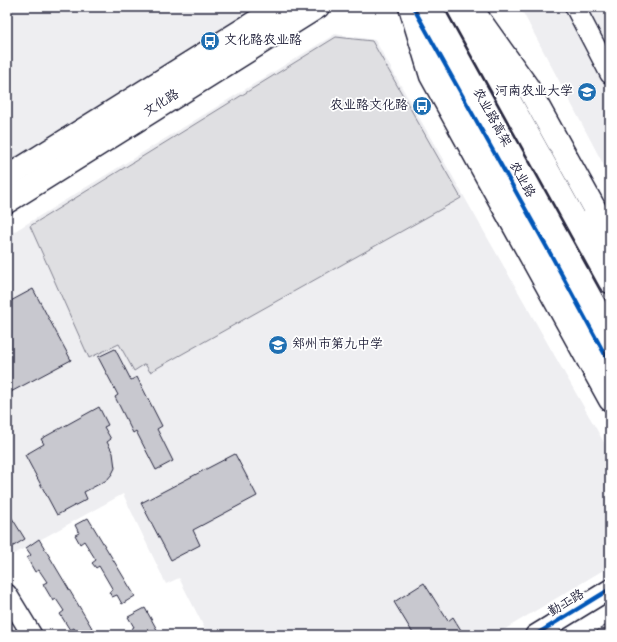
<svg xmlns="http://www.w3.org/2000/svg" width="617" height="642" font-family="'Gochi Hand','LXGW WenKai TC',sans-serif">
  <style>
    .built { fill: #eeeef1 }
    .green { fill: #dfdfe2; stroke: #80808e }
    .building { fill: #c8c8cf; stroke: #22223b }
    .lines { fill: none; stroke-linecap: round; stroke-linejoin: round }
    .minor-casing { stroke: #22223b; stroke-width: 22 }
    .major-casing { stroke: #22223b; stroke-width: 25 }
    .highway-casing { stroke: #22223b; stroke-width: 25 }
    .minor { stroke: #fff; stroke-width: 19 }
    .major { stroke: #fff; stroke-width: 22 }
    .highway { stroke: #fff; stroke-width: 22 }
    .cycleway-casing { stroke: #fff; stroke-width: 6 }
    .cycleway { stroke: #0057b8; stroke-width: 4 }
    .labels { text-anchor: middle; dominant-baseline: central; stroke-width: 3.5; stroke-linejoin: round; paint-order: stroke }
    .poi-label { font-size: 13px; fill: #22223b; stroke: #fff; text-anchor: start }
    .street-label { font-size: 13px; fill: #22223b; stroke: #fff }
  </style>
  <rect width="100%" height="100%" fill="#fff"/>
  <filter id="ink" filterUnits="userSpaceOnUse"><feTurbulence type="fractalNoise" baseFrequency=".025" numOctaves="2"/><feDisplacementMap in="SourceGraphic" scale="8" xChannelSelector="R" yChannelSelector="G"/><feConvolveMatrix kernelMatrix="1 2 1 2 8 2 1 2 1" color-interpolation-filters="sRGB"/></filter>
  <g filter="url(#ink)">
    <g class="built">
      <path d="M7,7H259L7,165Z"/>
      <path d="M520,7H610V177Z"/>
      <path d="M335,34L375,40L610,453V566L495,635H208L179,578L166,584L123,494L7,558V236Z"/>
    </g>
    <path class="green" d="M336,37L372,41L461,198L150,372L145,364L134,371L119,344L89,358L30,226Z"/>
    <g class="building">
      <path d="M33,289L71,360L7,394V303Z"/>
      <path d="M115,349L131,380L137,377L162,426L157,429L173,461L156,470L136,431L133,433L115,397L118,395L98,357Z"/>
      <path d="M99,407L108,425L104,427L111,439L107,442L113,453L115,468L112,474L107,480L84,492L87,499L57,515L25,455L44,444L41,439Z"/>
      <path d="M235,454L257,496L193,530L200,545L171,560L141,503Z"/>
      <path d="M7,510L25,539L7,550Z"/>
      <path d="M88,518L135,596L122,604L117,595L112,597L109,592L113,590L99,566L96,568L92,563L96,560L84,541L80,544L75,535L79,533L75,525Z"/>
      <path d="M39,539L92,628L81,635H78L74,628L70,630L60,614L64,611L56,599L53,601L43,584L47,582L39,570L35,572L27,558L31,555L26,548Z"/>
      <path d="M424,583L448,621L453,617L464,635H414L394,602Z"/>
      <path d="M145,608L160,635H134L131,629L134,627L128,617Z"/>
      <path d="M610,623V635H590Z"/>
    </g>
    <g class="lines">
      <defs>
        <g id="minor">
          <path d="M575,7L610,74"/>
          <path d="M419,17L550,253L610,364"/>
          <path d="M589,220L610,259"/>
          <path d="M7,594L32,635"/>
          <path d="M535,635L610,589"/>
        </g>
        <g id="major">
          <path d="M7,177L279,7"/>
          <path d="M7,202L318,7"/>
        </g>
        <g id="highway">
          <path d="M410,7L431,76L610,400"/>
          <path d="M430,7L610,333"/>
          <path d="M458,7L610,282"/>
          <path d="M477,16L527,86L610,236"/>
        </g>
      </defs>
      <use href="#minor" class="minor-casing"/>
      <use href="#major" class="major-casing"/>
      <use href="#highway" class="highway-casing"/>
      <use href="#minor" class="minor"/>
      <use href="#major" class="major"/>
      <use href="#highway" class="highway"/>
      <defs>
        <g id="cycleway">
          <path d="M413,7L550,253L610,364"/>
          <path d="M535,635L610,589"/>
        </g>
      </defs>
      <use href="#cycleway" class="cycleway-casing"/>
      <use href="#cycleway" class="cycleway"/>
    </g>
  </g>
  <defs>
    <symbol id="bus-disc" viewBox="-11 -11 22 22"><circle r="9.5" fill="#1f6fb2" stroke="#fff"/><path d="M-5-6H5V4H4V6H2V4H-2V6H-4V4H-5ZM-3.5-4V0h7V-4ZM-3.5 1.2v1.5H-2V1.2ZM2 1.2v1.5H3.5V1.2Z" fill="#fff"/></symbol>
    <symbol id="university-disc" viewBox="-11 -11 22 22"><circle r="9.5" fill="#1f6fb2" stroke="#fff"/><path d="M0-5L7-2L0 1L-7-2ZM-4 1L0 2.5L4 1V4Q0 6-4 4Z" fill="#fff"/></symbol>
    <symbol id="school-disc" viewBox="-11 -11 22 22"><circle r="9.5" fill="#1f6fb2" stroke="#fff"/><path d="M0-5L7-2L0 1L-7-2ZM-4 1L0 2.5L4 1V4Q0 6-4 4Z" fill="#fff"/></symbol>
  </defs>
  <g fill-rule="evenodd">
    <use href="#bus-disc" x="199" y="30" width="22" height="22"/>
    <use href="#university-disc" x="576" y="81" width="22" height="22"/>
    <use href="#bus-disc" x="411" y="95" width="22" height="22"/>
    <use href="#school-disc" x="267" y="334" width="22" height="22"/>
  </g>
  <g class="labels">
    <g class="poi-label">
      <text x="224" y="41">文化路农业路</text>
      <text x="573" y="92" text-anchor="end">河南农业大学</text>
      <text x="408" y="106" text-anchor="end">农业路文化路</text>
      <text x="292" y="345">郑州市第九中学</text>
    </g>
    <g class="street-label">
      <text transform="translate(162 104) rotate(-32)">文化路</text>
      <text transform="translate(491 118) rotate(61)">农业路高架</text>
      <text transform="translate(521 180) rotate(61)">农业路</text>
      <text transform="translate(567 604) rotate(-31)">勤工路</text>
    </g>
  </g>
  <rect width="617" height="642" fill="none" stroke="#fff" stroke-width="24"/>
  <rect x="12" y="12" width="593" height="618" fill="none" stroke="#22223b" stroke-width="1.5" filter="url(#ink)"/>
</svg>
